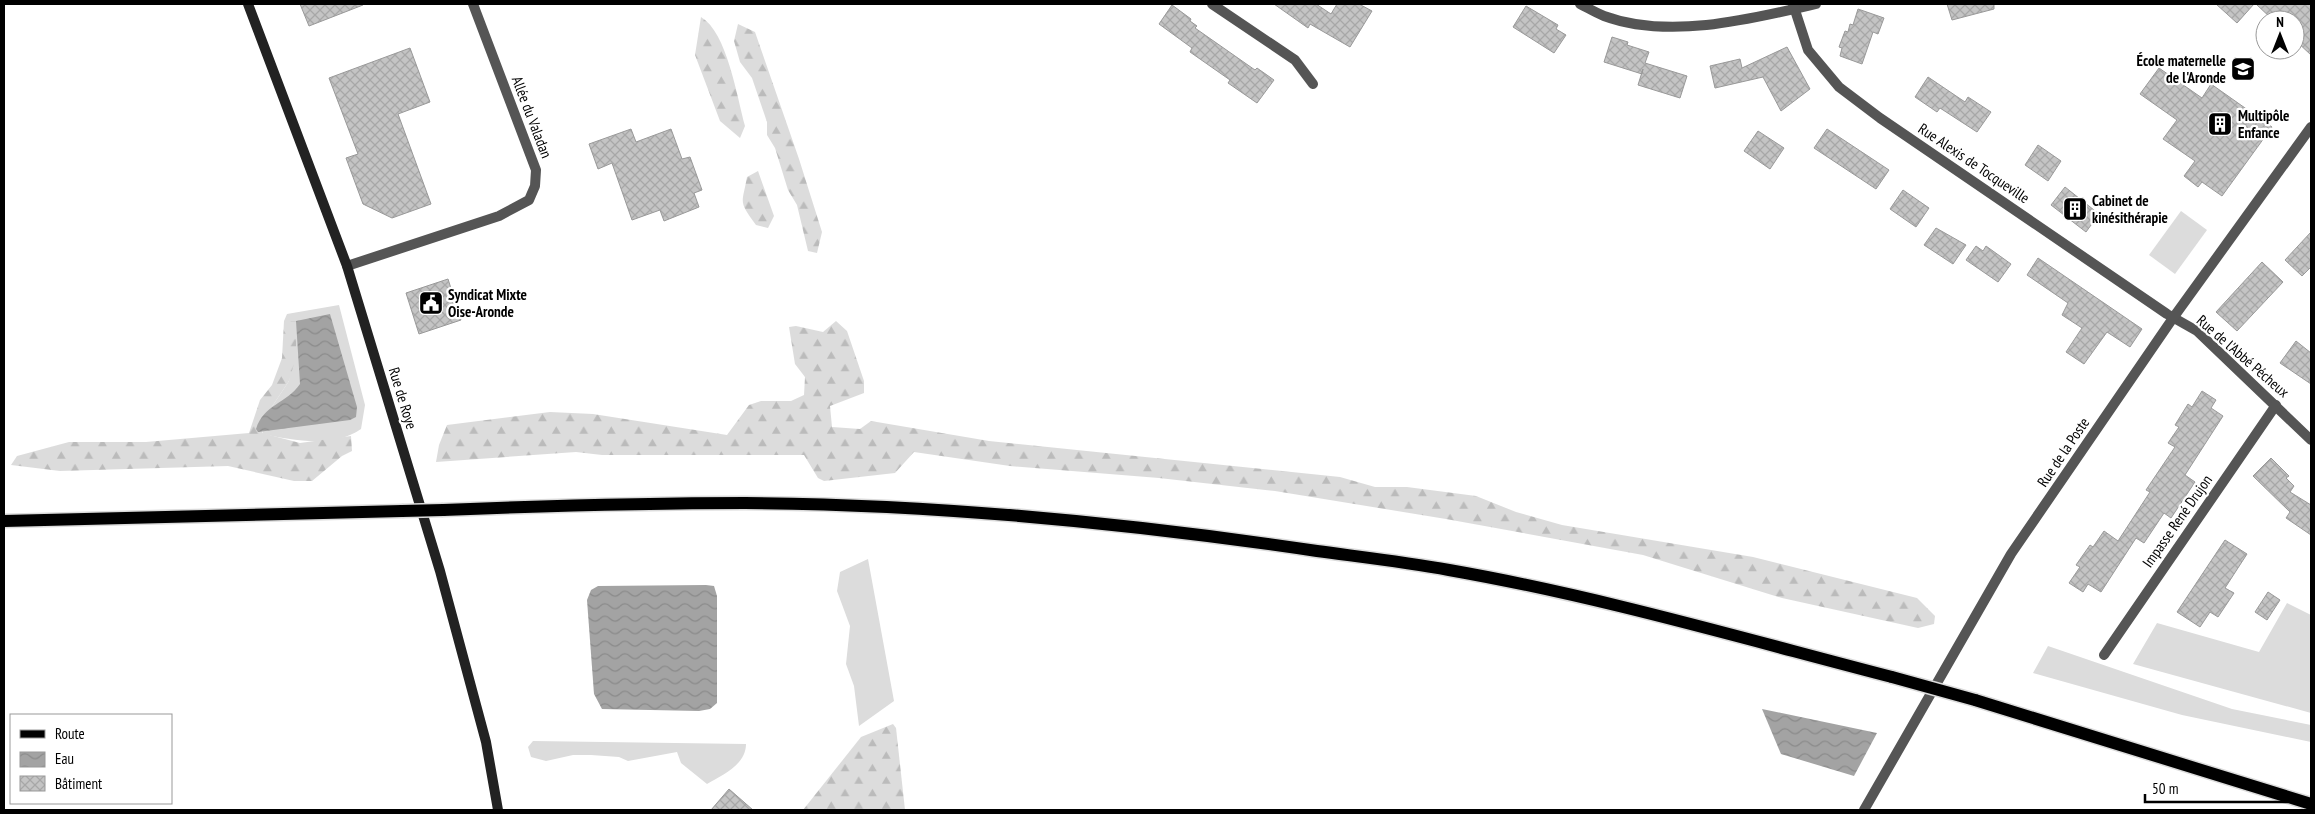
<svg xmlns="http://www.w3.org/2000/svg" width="2315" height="814" font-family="'PT Sans Narrow',sans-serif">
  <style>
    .grass { fill: #dcdcdc }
    .forest { fill: url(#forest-firs) }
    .water { fill: url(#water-waves) }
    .building { fill: url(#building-cross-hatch); stroke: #999 }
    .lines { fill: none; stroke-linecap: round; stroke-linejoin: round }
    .primary-casing { stroke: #dbdbdb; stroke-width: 15 }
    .minor { stroke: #555; stroke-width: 10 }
    .secondary { stroke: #222; stroke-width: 10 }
    .primary { stroke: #000; stroke-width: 12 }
    .primary-bridge-casing { stroke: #dbdbdb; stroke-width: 15; stroke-linecap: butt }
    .primary-bridge { stroke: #000; stroke-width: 12 }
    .labels { text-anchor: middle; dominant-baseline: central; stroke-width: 4.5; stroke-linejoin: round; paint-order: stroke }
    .poi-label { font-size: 15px; font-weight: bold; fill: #000; stroke: #fff; text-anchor: start }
    .street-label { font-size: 15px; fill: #000; stroke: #fff }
  </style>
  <defs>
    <pattern id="forest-firs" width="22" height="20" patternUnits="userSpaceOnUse" patternTransform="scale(1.25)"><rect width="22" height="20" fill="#dcdcdc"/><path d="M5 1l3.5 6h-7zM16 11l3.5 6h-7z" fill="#bbb"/></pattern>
    <pattern id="water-waves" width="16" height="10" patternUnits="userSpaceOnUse" patternTransform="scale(1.25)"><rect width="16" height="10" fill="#a3a3a3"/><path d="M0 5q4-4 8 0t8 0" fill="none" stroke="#8b8b8b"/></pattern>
    <pattern id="building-cross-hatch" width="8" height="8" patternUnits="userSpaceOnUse" patternTransform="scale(1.25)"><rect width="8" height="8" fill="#c4c4c4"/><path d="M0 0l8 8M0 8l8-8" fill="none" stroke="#a7a7a7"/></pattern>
  </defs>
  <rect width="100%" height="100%" fill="#fff"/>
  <g class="grass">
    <path d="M2181,211L2207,230L2175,274L2149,255Z"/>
    <path d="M339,305L365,405L361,429C332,449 293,440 262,434L271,408L289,381L295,321H284L287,314Z"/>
    <path d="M868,559L894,701L859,726L854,686L846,664L850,626L837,591L840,572Z"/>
    <path d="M2287,603L2311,615V713L2133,664L2157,623L2259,652Z"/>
    <path d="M2048,646L2232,709L2311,725V742L2182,715L2033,673Z"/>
    <path d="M533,741L746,744C746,765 722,775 707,784L681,763L677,752L628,761L619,757L591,755H573L546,761L531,757L528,747Z"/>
  </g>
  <g class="forest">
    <path d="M701,17C727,32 737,97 745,126L740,138L720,121L695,55Z"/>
    <path d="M738,24L755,32L799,159L822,232L817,253L808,251L797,205L788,190L775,148L767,135V122L752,78L740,62L734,41Z"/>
    <path d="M758,171L774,216L768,228L756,225C738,200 742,205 747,177Z"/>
    <path d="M284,321H296V357L289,381L271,408L262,433L300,443L351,436L352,451L342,456L312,481H294L228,466L60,471L11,465L17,456L69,442H146L249,433L260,400L272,385L282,358Z"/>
    <path d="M836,321L847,331L864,381V393L830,406L832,427L860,429L871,421L989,441L1340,477L1375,487H1407L1476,496L1516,512L1562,525L1753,557L1917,598L1935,616L1934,624L1918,628L1782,598L1643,555L1446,519L1275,491L1159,478L1010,466L914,452L895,473L824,481L818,478L804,455H602L576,452L436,462L439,445L447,425L550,412L593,414L727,435L749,405L761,401H791L804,395L805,377L795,364L789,327L796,326L823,332Z"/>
    <path d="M893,724L896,728L905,810H803L861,737Z"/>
  </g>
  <g class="water">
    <path d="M330,314L357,407L356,417L350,420L258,432L256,429C264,404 286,404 300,384L296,321Z"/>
    <path d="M706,585L714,586L717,596V703L710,709L699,711L602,709L594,694L587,600L591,590L598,586Z"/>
    <path d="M1762,709L1877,733L1854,776L1781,754Z"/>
  </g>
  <g class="building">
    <path d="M300,4H363V5L309,26Z"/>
    <path d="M1274,4H1316L1331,14L1337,4H1359L1372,11L1350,47L1310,24L1308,28Z"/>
    <path d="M1947,4H1994V9L1952,20Z"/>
    <path d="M2216,4H2254L2237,23Z"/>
    <path d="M2256,4H2311V55L2295,40V20H2273Z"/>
    <path d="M1172,5L1191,19L1190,21L1197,26L1195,28L1255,70L1257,68L1274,80L1257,103L1228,83L1230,80L1190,52L1192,48L1159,24Z"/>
    <path d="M1526,6L1558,25L1556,29L1566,35L1554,53L1513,27Z"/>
    <path d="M1858,9L1884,18L1878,34L1873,32L1862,64L1840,56L1842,48L1839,47L1845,31L1848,32L1850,24L1853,25Z"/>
    <path d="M1612,37L1628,42L1627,45L1649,52L1645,63L1687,76L1680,98L1638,85L1643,69L1642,74L1604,62Z"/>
    <path d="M1787,47L1810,89L1781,111L1763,77L1715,88L1710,66L1740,59L1742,68Z"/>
    <path d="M410,48L430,102L398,114L431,204L392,218L363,204L346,158L358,154L329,78Z"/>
    <path d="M2159,68L2202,98L2211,84L2272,127L2222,196L2202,182L2198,187L2184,176L2195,161L2163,139L2177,120L2140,94Z"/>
    <path d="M1928,77L1965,102L1968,97L1991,112L1977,132L1940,108L1937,112L1915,97Z"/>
    <path d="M631,129L636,142L671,129L682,159L690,157L702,190L694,193L699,207L664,221L660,210L632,220L612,163L598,169L589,144Z"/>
    <path d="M1827,129L1889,170L1876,189L1814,148Z"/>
    <path d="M1758,131L1784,148L1770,169L1744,151Z"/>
    <path d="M2038,145L2061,161L2048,181L2025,165Z"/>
    <path d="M2065,187L2099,214L2086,232L2051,205Z"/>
    <path d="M1903,190L1929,208L1916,227L1890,209Z"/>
    <path d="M1936,228L1966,245L1953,264L1924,245Z"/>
    <path d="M2311,232V267L2302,276L2285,260Z"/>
    <path d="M1976,246L1983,251L1986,246L2011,264L1998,282L1966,260Z"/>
    <path d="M2038,258L2142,329L2130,347L2107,332L2084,364L2066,352L2082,328L2062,315L2068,303L2027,275Z"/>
    <path d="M2262,262L2283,282L2237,331L2216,312Z"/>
    <path d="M448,279L461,320L419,334L406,293Z"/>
    <path d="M2296,341L2311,353V384L2280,363Z"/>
    <path d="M2202,391L2216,400L2211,408L2223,416L2185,475L2195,482L2171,518L2164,513L2144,543L2136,538L2101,592L2088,584L2083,592L2069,583L2080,567L2076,565L2090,545L2093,547L2104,531L2118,541L2150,492L2146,490L2175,447L2168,443L2179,427L2175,425L2188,404L2192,407Z"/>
    <path d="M2271,458L2289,476L2286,478L2294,486L2290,492L2311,505V535L2286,518L2290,512L2253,476Z"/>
    <path d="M2225,540L2247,554L2225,588L2234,593L2218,617L2210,612L2200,627L2177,612Z"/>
    <path d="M2268,592L2280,600L2267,620L2255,612Z"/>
    <path d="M729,789L753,810H711Z"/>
  </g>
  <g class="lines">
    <defs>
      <g id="primary">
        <path d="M443,510C544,506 645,503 745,503C937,504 1128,523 1317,551C1361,557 1405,562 1449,570C1598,596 1745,639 1892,677"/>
        <path d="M4,521L402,511"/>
        <path d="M1975,700L2311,804"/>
      </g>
    </defs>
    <use href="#primary" class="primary-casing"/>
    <g class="minor">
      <path d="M1212,4L1295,60L1313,84"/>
      <path d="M1580,4C1588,8 1596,13 1604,16C1669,40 1752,19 1816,4"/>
      <path d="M1793,4L1808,50L1839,87L1880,118L2167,314L2197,331L2311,440"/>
      <path d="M347,266L499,216L529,200L535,186L536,170L473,4"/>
      <path d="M2104,655L2276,405"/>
      <path d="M1864,810L2011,554L2173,318L2311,127"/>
    </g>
    <path class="secondary" d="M248,4L347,266L440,571L486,742L498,810"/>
    <use href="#primary" class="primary"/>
    <defs>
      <g id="primary-bridge">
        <path d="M402,511L443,510"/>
        <path d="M1892,677L1975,700"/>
      </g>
    </defs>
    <use href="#primary-bridge" class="primary-bridge-casing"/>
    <use href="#primary-bridge" class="primary-bridge"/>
  </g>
  <defs>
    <symbol id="school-square" viewBox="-11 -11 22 22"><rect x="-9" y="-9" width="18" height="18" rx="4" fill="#000" stroke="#fff"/><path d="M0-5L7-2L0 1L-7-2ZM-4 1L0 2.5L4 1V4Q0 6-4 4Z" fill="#fff"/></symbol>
    <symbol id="building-square" viewBox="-11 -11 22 22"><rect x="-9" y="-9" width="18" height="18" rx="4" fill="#000" stroke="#fff"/><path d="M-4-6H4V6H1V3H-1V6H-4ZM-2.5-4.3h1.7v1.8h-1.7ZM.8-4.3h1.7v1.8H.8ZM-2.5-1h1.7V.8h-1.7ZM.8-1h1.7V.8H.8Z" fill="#fff"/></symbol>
    <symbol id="civic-square" viewBox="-11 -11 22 22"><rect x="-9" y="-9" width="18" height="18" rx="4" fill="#000" stroke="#fff"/><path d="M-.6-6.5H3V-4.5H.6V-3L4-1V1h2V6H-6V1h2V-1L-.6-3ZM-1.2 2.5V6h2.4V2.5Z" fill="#fff"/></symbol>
  </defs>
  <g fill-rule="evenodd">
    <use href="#school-square" x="2229" y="55" width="28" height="28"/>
    <use href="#building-square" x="2206" y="110" width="28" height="28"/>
    <use href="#building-square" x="2061" y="195" width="28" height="28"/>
    <use href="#civic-square" x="417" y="289" width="28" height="28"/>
  </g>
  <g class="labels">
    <g class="poi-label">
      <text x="2226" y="60" text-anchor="end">École maternelle<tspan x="2226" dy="17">de l'Aronde</tspan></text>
      <text x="2238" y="115">Multipôle<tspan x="2238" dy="17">Enfance</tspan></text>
      <text x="2092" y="200">Cabinet de<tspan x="2092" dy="17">kinésithérapie</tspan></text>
      <text x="448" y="294">Syndicat Mixte<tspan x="448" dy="17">Oise-Aronde</tspan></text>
    </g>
    <g class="street-label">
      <text transform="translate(532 117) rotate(69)">Allée du Valadan</text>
      <text transform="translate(1974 163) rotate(34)">Rue Alexis de Tocqueville</text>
      <text transform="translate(2243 356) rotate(41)">Rue de l'Abbé Pécheux</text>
      <text transform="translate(403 398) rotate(73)">Rue de Roye</text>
      <text transform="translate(2063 452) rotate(-56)">Rue de la Poste</text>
      <text transform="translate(2177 521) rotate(-55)">Impasse René Drujon</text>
    </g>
  </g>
  <rect width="2315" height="814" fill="none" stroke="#000000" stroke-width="10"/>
  <rect x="10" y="714" width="162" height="90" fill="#ffffff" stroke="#999999"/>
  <rect x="20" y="730" width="25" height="8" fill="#000000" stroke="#999999"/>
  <text x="55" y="739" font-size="15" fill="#000000">Route</text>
  <rect x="20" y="752" width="25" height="15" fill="url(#water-waves)" stroke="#999999"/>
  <text x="55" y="764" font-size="15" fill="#000000">Eau</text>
  <rect x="20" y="776" width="25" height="15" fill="url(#building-cross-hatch)" stroke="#999999"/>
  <text x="55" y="789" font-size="15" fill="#000000">Bâtiment</text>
  <g transform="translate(2280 35)"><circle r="24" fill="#ffffff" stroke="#999999"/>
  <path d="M0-4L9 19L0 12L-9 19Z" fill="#000000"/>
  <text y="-8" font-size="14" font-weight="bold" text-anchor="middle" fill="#000000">N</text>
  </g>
  <path d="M2145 794v8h142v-8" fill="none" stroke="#000000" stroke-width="2.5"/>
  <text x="2152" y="794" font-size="15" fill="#000000" stroke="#ffffff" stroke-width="4" paint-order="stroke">50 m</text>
</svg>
